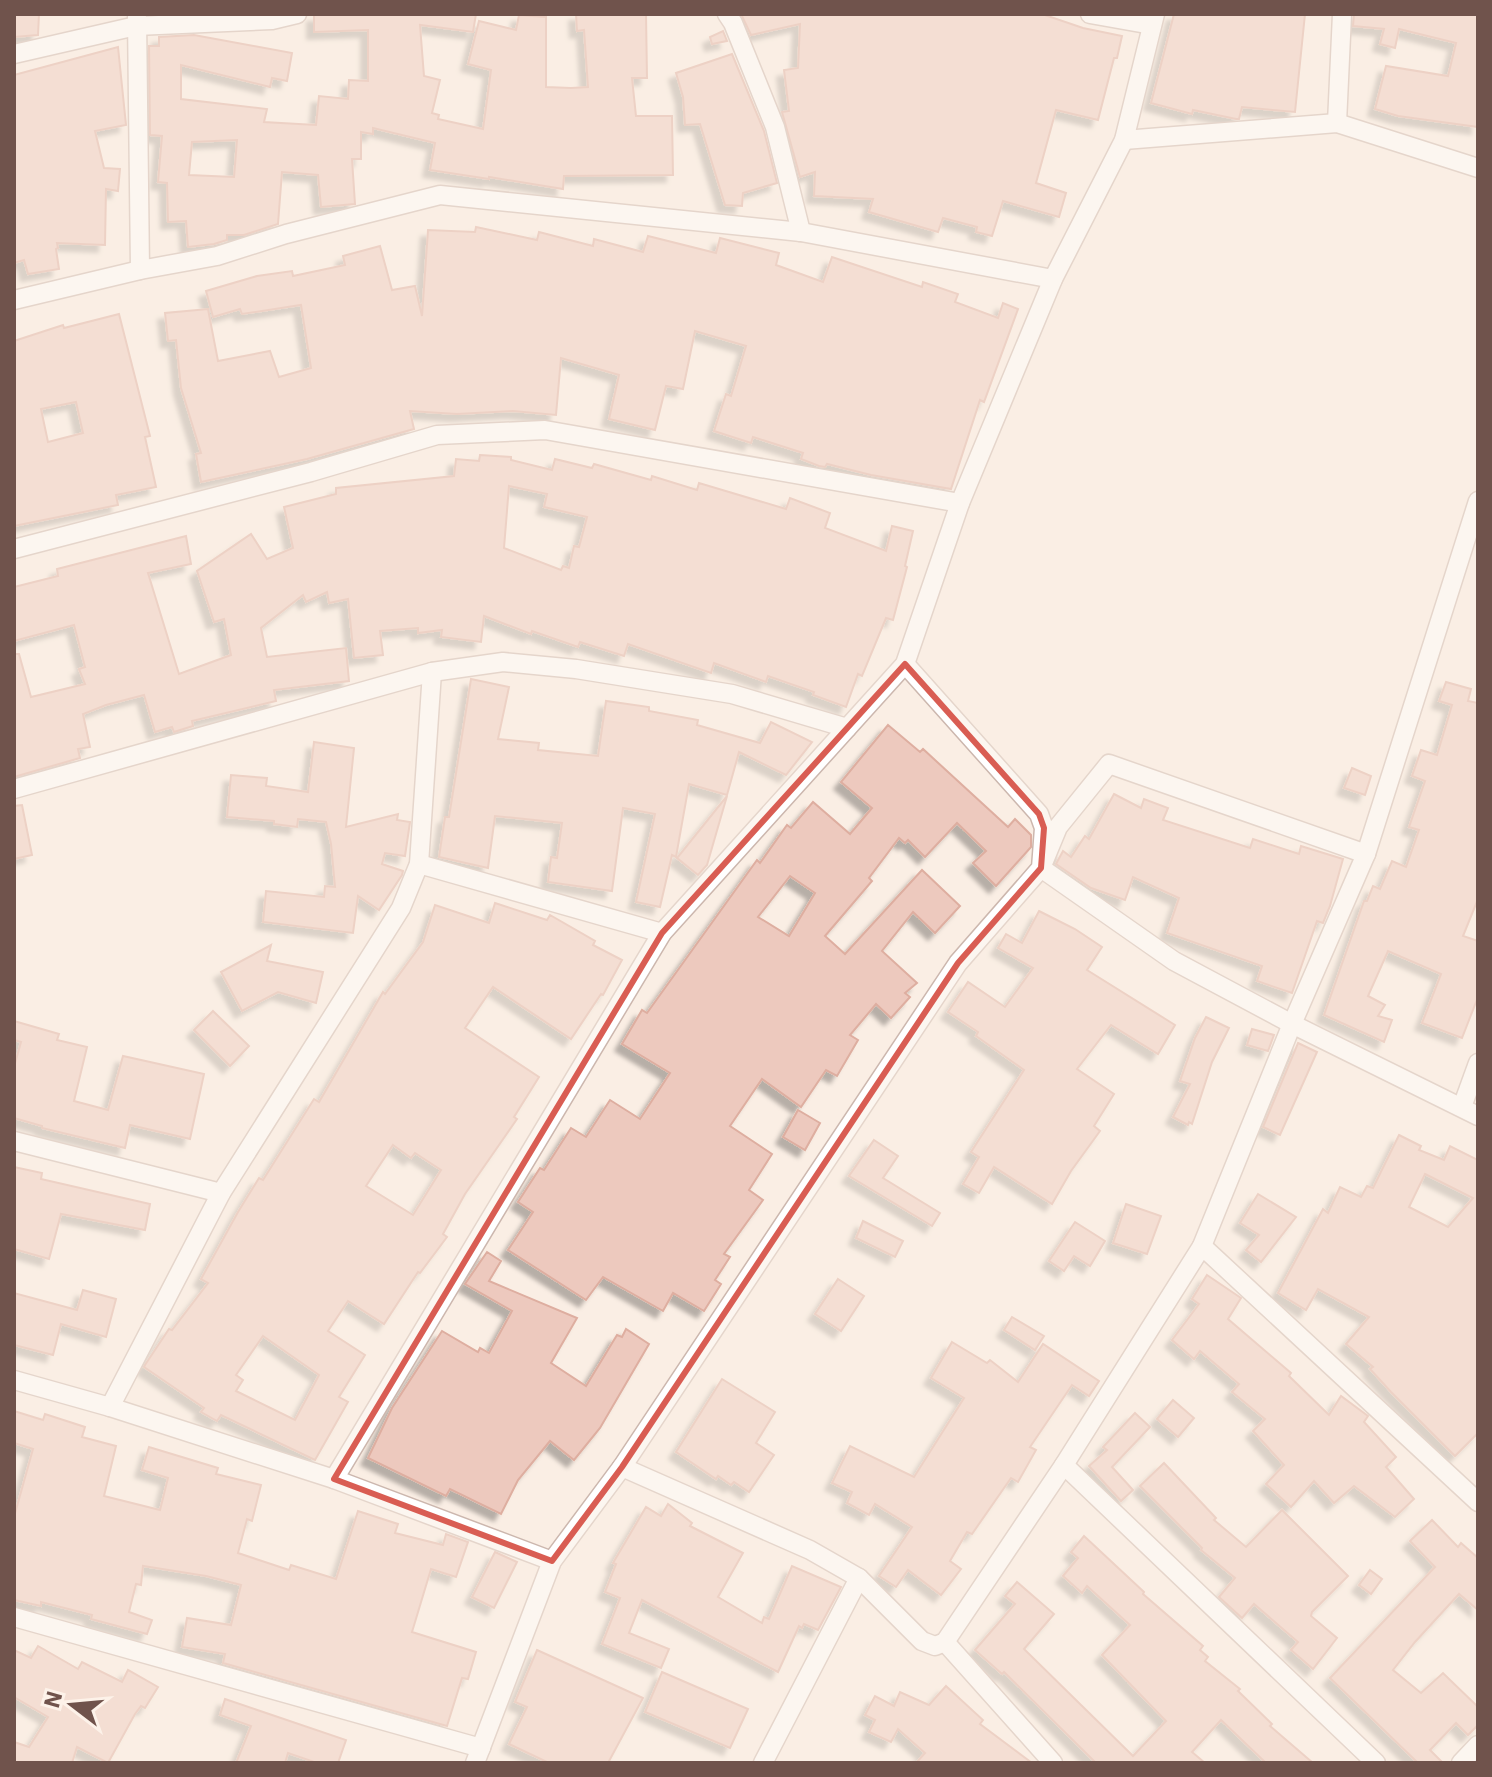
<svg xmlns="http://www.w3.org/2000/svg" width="1492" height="1777" font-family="'IBM Plex Sans',sans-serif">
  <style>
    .building { fill: #edc9be; stroke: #deaea0; stroke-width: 2; fill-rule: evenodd; filter: url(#shadow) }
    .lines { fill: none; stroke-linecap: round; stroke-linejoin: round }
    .street-casing { stroke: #ccb7ae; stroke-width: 21 }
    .street { stroke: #fff; stroke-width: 18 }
    .marked { fill: none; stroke: #d95d53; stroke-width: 6; stroke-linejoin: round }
  </style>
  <defs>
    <filter id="shadow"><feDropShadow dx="-7" dy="7" stdDeviation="2" flood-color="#0004"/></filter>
  </defs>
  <rect width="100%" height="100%" fill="#faeee4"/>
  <g class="building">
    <path d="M14,14H39L38,35L14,37Z"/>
    <path d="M476,14L473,32L420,25L424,76L440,80L432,113L439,115L438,119L483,129L491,70L468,64L479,21L516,30L519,15L546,17V87L571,88L588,87L584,30L577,31L576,14H646L647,78H632L636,116H672L673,175L564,176L563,189L489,177V179L430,170L435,143L373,128V134L361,132V159H352L355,204L321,207L318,175L282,172L278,224L244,235H227V240L214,244L188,247L186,221L168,222L167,183L158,182L162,136L150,135L149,46H159V37L194,35L292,53L287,81L272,78L270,87L181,65V99L267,109L264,122L316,125L319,96L348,99L349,80L368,81V30L314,32V15ZM237,140L234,177L189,175L192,142Z"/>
    <path d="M741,14H1042L1083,28L1122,36L1117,58H1114L1098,120L1056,110L1036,183L1066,193L1059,217L1003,201L992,236L976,232L977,227L943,218L938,232L869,212L873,199L814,196L815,172L800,177L782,112L789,111L784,70L798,68L800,24L751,35Z"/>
    <path d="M1174,14H1305L1295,112L1242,107L1239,119H1236L1193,110L1192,114L1151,103Z"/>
    <path d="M1354,14H1478V127L1398,116L1375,109L1386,66L1448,76L1456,43L1399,29L1395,48L1380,44L1384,29L1353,26Z"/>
    <path d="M723,31L727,41L712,44L710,37Z"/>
    <path d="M118,47L126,125L95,131L104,168L120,169L118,191L106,189L105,245L57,243L58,248L56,249L59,269L28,274L24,260L14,263V75Z"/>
    <path d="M732,54L764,131L777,183L743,193L742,206L725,205L700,124L685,125L683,97L676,73Z"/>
    <path d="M476,227L537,240L539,232L593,246L594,239L643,252L648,236L716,253L720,238L779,253L776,265L823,282L832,257L922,287L923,282L958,294L955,302L998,318L1003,303L1018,309L984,402L980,400L951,489L871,475L827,464L825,467L819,466L801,459L803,453L753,437L751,443L714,431L726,394L731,396L746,346L695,331L683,389L666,386L655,430L609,419L619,375L561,358L556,415L513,411L457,414L410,411L414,429L307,459L201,482L196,454L201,453L181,388L176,340L168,341L165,313L208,309L218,361L270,351L279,377L311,368L301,305L242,314L240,309L213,317L206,291L257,276L292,271L293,276L345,265L343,256L380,246L392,290L415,286L422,316L428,230L475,232Z"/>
    <path d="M119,314L150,436L145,437L156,487L116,495L118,505L14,526V341L63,325L64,328ZM76,402L83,433L48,442L41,409Z"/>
    <path d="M480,455L511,457V460L552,470L555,459L592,468L594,464L651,480L652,476L697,490L699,483L786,509L790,498L830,513L825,528L886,551L892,526L913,531L905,566L907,567L893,620L886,618L862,676L858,674L846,707L813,695L814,692L768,676L766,682L714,663L711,673L628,644L624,656L580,642L578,647L532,631L531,634L484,616L481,642L441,637L442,630L418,633V628L380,631L383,655L354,658L348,599L329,603L327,592L306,602L303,595L261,628L267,657L346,648L349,681L274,690L276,701L192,721L193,726L174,732L172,727L155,732L144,695L106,705L83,714L90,747L78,749L80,758L14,777V654H19L31,697L85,684L79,669L85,667L74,625L14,641V587L58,576L57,569L186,536L191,564L148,573L179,674L231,655L224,619L214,622L197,571L251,534L267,559L293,548L284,507L336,494V488L454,476L456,459L479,461ZM509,486L547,494L544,507L587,517L579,547L574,546L569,568L563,566L561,570L504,548Z"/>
    <path d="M471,679L509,687L498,739L539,743L538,750L598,756L606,701L649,707V711L698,720L697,725L760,743L771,722L812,742L786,775L739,752L727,795L689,784L676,857L672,855L660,907L636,902L655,814L623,808L612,891L548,882L551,857L557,858L562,823L495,816L488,868L439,857L445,817H449Z"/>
    <path d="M1446,682L1471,689L1468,701L1478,703V899L1463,936L1478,941V997L1462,1038L1422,1023L1441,974L1388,951L1368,996L1385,1005L1378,1016L1392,1020L1384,1042L1324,1015L1364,901H1367L1373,886L1380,889L1392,861L1406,867L1419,830L1409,827L1425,781L1412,776L1421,750L1437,755L1452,705L1439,701Z"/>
    <path d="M888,725L920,752L923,749L1008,827L1015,819L1031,835V847L996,886L973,863L986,851L957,823L925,857L908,840L905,843L899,838L869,878L872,881L825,936L845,954L922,870L960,906L935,933L913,912L882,951L917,983L905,993L910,997L891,1018L876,1004L850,1035L858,1040L837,1076L826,1070L801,1107L762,1079L730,1126L772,1154L749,1190L763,1200L724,1254L730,1257L715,1280L721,1284L704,1311L673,1293L663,1311L603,1277L586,1300L508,1250L533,1212L518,1202L540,1168L544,1170L571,1128L586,1137L610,1100L640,1119L670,1073L622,1044L642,1010L647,1013L757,860L760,863L787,825L791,828L813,802L850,834L872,808L841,782ZM790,876L815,893L789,936L758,917Z"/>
    <path d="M314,742L354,748L346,827L398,814L397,820L410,822L405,856L385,853L382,864L403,871L402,875L379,910L358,896L353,933L263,922L266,891L324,897L325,886L335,887L331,844L326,822L298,819L297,827L274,824V821L227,817L231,775L267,778L266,786L308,792Z"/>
    <path d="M1352,768L1371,776L1365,795L1344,788Z"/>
    <path d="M1114,794L1141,808L1144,799L1168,808L1163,820L1250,848L1253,839L1299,854L1301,846L1343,859L1330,906L1323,923L1317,921L1292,993L1257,981L1262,966L1167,933L1179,898L1133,877L1125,900L1091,888L1056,864L1063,851L1071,857L1085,836L1089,839Z"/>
    <path d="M727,796L707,865L698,875L677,858Z"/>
    <path d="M22,805L32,855L14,859V806Z"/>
    <path d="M495,903L547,920L550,915L595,941L593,945L622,960L603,995L601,994L571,1039L493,987L465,1028L539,1077L514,1117L517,1119L465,1194L443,1234L447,1237L420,1273L418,1272L384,1324L348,1301L328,1331L365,1355L339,1397L348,1402L315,1460L221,1415L217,1421L201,1412L204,1408L144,1367L145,1365L169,1329L172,1330L208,1283L201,1279L238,1212L259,1178L263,1180L314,1099L319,1102L383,992L385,994L423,942L435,905L489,923ZM393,1145L411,1158L415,1153L441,1170L413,1215L366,1186ZM263,1336L319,1375L295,1420L236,1391L243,1380L236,1375Z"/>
    <path d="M1039,911L1075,929L1102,947L1087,970L1175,1025L1158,1054L1111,1025L1077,1069L1114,1094L1094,1126L1100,1131L1071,1171L1052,1204L994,1167L979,1193L963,1184L979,1157L971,1152L1024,1070L976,1036L978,1032L948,1012L968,982L1005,1007L1033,968L998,948L1006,934L1022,943Z"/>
    <path d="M271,945L267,961L323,972L316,1003L278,992L242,1011L221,972Z"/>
    <path d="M213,1011L249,1046L230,1066L194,1030Z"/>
    <path d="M1206,1017L1229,1028L1212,1062L1192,1124L1189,1122L1188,1125L1173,1117L1190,1084L1180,1081L1195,1038Z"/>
    <path d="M14,1021L59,1034L57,1040L87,1047L74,1101L108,1110L123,1056L204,1074L190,1139L130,1125L125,1148L42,1128V1126L14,1118V1067L21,1042L14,1040Z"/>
    <path d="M1252,1029L1274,1035L1268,1051L1247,1045Z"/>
    <path d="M1298,1043L1317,1052L1280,1135L1263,1127Z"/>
    <path d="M798,1110L820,1123L805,1150L783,1137Z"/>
    <path d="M1399,1135L1421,1146L1419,1150L1444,1160L1450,1146L1478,1160V1433L1455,1456L1391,1392L1370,1369L1373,1367L1346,1344L1369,1317L1318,1289L1306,1310L1278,1293L1323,1209L1328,1213L1340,1187L1361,1197L1367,1186L1373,1188ZM1425,1174L1473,1198L1448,1227L1409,1207Z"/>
    <path d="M874,1140L898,1156L883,1178L940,1213L932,1226L849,1176Z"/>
    <path d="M14,1167L42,1173L41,1179L150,1204L145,1230L61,1214L49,1259L14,1249Z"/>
    <path d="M1258,1194L1296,1217L1261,1262L1246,1250L1259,1235L1240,1223Z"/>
    <path d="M1126,1204L1161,1216L1147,1254L1113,1243Z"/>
    <path d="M863,1221L903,1241L895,1257L856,1238Z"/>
    <path d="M1075,1222L1105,1241L1090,1266L1074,1256L1064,1271L1049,1261Z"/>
    <path d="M487,1252L501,1261L489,1281L577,1318L551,1363L586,1386L617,1335L622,1337L626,1329L649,1344L600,1428L574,1460L550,1441L518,1480L501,1514L450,1489L446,1496L368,1458L392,1408L442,1331L478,1352L480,1348L489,1353L512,1311L465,1284Z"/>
    <path d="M1207,1275L1241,1298L1228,1319L1291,1373L1289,1376L1329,1415L1341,1396L1368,1416L1364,1422L1396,1457L1386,1467L1414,1499L1395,1517L1354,1486L1334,1503L1314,1481L1291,1507L1266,1484L1284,1465L1253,1431L1265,1419L1232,1392L1239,1384L1200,1351L1194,1359L1172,1340L1199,1304L1192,1299Z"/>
    <path d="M838,1279L864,1296L841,1331L815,1314Z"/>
    <path d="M83,1290L116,1299L106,1337L61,1324L53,1355L14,1345V1293L77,1310Z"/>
    <path d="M1012,1317L1044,1336L1035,1350L1004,1330Z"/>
    <path d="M952,1342L987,1363L990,1360L1018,1382L1043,1344L1099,1381L1089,1396L1072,1385L1030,1447L1036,1450L1018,1482L1011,1478L972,1534L967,1532L950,1561L961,1569L941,1595L908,1570L896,1587L879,1576L912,1527L875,1504L869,1515L847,1503L852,1492L832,1483L850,1446L914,1477L964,1398L931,1378Z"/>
    <path d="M722,1379L775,1412L756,1443L774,1455L749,1492L734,1482L731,1485L718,1476L716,1479L676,1452Z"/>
    <path d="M1173,1400L1194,1418L1178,1437L1157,1419Z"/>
    <path d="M14,1411L43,1420L45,1414L85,1427L82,1437L116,1446L104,1496L160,1510L168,1478L142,1470L149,1447L218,1468L216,1474L261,1485L252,1521L247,1519L238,1553L289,1570L291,1565L336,1579L358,1511L398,1524L395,1533L443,1545L446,1534L468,1542L456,1577L431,1569L412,1632L476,1652L468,1679L462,1678L447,1726L223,1663L225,1654L182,1647L187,1618L231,1625L241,1585L206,1576L143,1566L141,1585L136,1584L129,1612L152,1620L147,1634L91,1619L92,1615L41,1602V1606L14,1600V1517L33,1449L14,1443Z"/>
    <path d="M1135,1413L1150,1427L1112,1467L1133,1490L1121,1501L1089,1466L1107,1450L1103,1447Z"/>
    <path d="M1164,1463L1216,1518L1214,1520L1246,1547L1282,1510L1348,1576L1312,1612L1311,1616L1337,1638L1313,1669L1291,1650L1298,1642L1254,1604L1242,1618L1219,1597L1235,1578L1201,1550L1202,1548L1140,1486Z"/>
    <path d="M668,1504L692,1523L690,1526L743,1553L718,1597L762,1623L764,1617L769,1619L792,1566L841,1587L818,1630L804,1624L802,1628L799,1626L778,1672L642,1600L629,1633L669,1649L661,1668L602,1644L620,1598L605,1592L616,1564L613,1563L646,1507L661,1516Z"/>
    <path d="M1432,1520L1458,1547L1461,1543L1478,1558V1610L1459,1594L1415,1642L1393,1670L1421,1693L1443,1673L1478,1707V1725L1468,1735L1456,1723L1430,1750L1443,1763H1418L1330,1678L1435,1567L1410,1541Z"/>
    <path d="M1084,1536L1144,1592L1143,1594L1203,1646L1200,1650L1208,1657L1205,1661L1240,1689L1238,1691L1272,1724L1270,1726L1313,1763H1266L1221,1720L1192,1752L1205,1763H1096L1004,1672L1002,1674L975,1650L1015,1604L1005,1596L1017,1582L1054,1614L1024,1649L1133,1756L1166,1721L1102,1655L1130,1625L1087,1586L1082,1593L1063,1576L1078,1558L1071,1552Z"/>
    <path d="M495,1552L517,1562L494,1608L472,1597Z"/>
    <path d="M1370,1570L1382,1579L1371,1594L1359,1585Z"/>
    <path d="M38,1646L78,1669L82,1662L122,1682L128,1670L158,1687L145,1708L141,1706L135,1714L108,1763L77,1747L72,1763H14V1742L29,1747L48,1717L14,1697V1650L31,1658Z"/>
    <path d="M537,1650L643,1698L608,1763H549L509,1744L527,1707L515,1702Z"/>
    <path d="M662,1672L748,1709L730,1748L645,1712Z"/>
    <path d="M946,1686L983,1720L980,1724L1032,1763H916L925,1753L898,1729L891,1742L869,1732L875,1720L865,1715L875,1696L894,1706L900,1692L929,1705Z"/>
    <path d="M225,1699L346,1740L338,1763H317L288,1753L285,1763H236L251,1726L220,1715Z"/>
  </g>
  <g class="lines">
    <defs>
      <g id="street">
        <path d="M727,14L733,23L775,127L801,232"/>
        <path d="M1090,14L1152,25"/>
        <path d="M137,17L140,270"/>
        <path d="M14,54L136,26L272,20L297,14"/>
        <path d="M1337,123L1342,14"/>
        <path d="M1124,140L1337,123L1478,168"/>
        <path d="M14,300L140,270L217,256L286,234L440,195L801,232L1053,279"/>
        <path d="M14,549L311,472L437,435L545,430L960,503"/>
        <path d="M14,789L432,672L503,662L576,669L732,694L847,728"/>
        <path d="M1366,854L1109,764L1058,827L1041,868L1174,961L1292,1024L1478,1116"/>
        <path d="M419,864L662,933"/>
        <path d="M1462,1107L1478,1063"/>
        <path d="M14,1141L221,1193"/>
        <path d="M1202,1246L1478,1502"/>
        <path d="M14,1380L110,1407L334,1479L552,1561"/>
        <path d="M110,1407L221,1193L401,908L419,864L432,672"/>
        <path d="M1064,1465L1376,1763"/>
        <path d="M622,1467L810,1550L859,1578L922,1641L935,1646L945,1642L1064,1465L1202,1246L1292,1024L1366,854L1478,501"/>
        <path d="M334,1479L662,933L905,664L960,503L1053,279L1124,140L1155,14"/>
        <path d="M14,1617L481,1748"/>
        <path d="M945,1642L1053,1763"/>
        <path d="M475,1763L552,1561L622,1467L958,963L1041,868L1044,828L1039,814L905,664"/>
        <path d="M763,1763L859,1578"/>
        <path d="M1461,1763L1478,1745"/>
      </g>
    </defs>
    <use href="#street" class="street-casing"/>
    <use href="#street" class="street"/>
  </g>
  <path d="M0 0H1492V1777H0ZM905,664L1039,814L1044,828L1041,868L958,963L622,1467L552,1561L334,1479L662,933Z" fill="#faeee4" fill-opacity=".55" fill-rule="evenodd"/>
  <path class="marked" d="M905,664L1039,814L1044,828L1041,868L958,963L622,1467L552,1561L334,1479L662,933Z"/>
  <rect width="1492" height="1777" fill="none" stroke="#70534c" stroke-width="32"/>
  <g transform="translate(72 1705) rotate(286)" stroke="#fdf2e9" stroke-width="6" paint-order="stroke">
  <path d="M0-6L14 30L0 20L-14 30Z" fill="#70534c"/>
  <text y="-12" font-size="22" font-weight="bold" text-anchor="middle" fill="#70534c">N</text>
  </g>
</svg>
